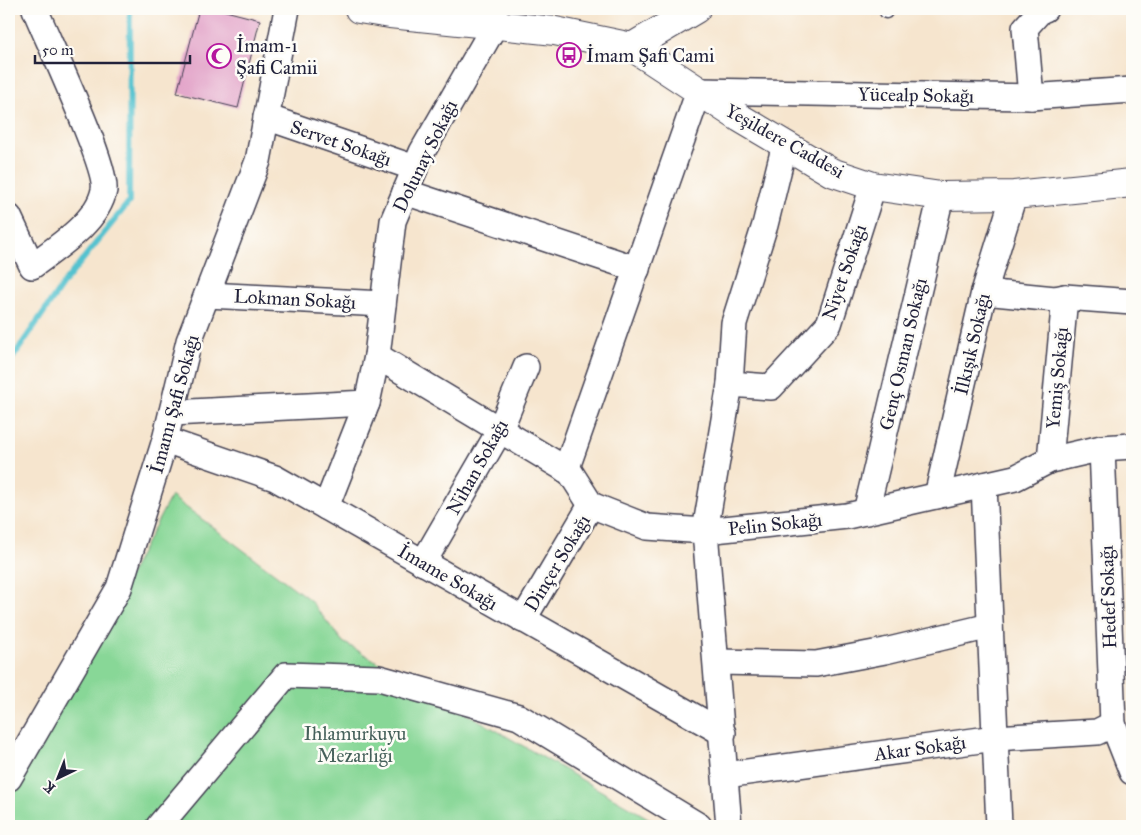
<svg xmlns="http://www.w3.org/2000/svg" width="1141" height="835" font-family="'IM FELL Great Primer',serif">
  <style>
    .green { fill: #88d797; stroke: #557c69 }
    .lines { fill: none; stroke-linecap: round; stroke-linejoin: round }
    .stream { stroke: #55c2cf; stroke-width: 6 }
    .building { fill: #e2a2c8 }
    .lane-casing { stroke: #423f51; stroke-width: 15 }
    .street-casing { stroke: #423f51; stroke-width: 28 }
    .secondary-casing { stroke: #423f51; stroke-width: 30 }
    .lane { stroke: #fff; stroke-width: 12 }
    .street { stroke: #fff; stroke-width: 25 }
    .secondary { stroke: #fff; stroke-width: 28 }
    .labels { text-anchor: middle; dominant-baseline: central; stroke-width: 5; stroke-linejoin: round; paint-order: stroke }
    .poi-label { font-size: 19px; fill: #22223b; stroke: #fdfcf7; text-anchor: start }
    .street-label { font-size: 19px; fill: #22223b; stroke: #fdfcf7 }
    .park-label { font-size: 19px; fill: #46615b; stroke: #fdfcf7 }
  </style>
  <rect width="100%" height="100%" fill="#fdfcf7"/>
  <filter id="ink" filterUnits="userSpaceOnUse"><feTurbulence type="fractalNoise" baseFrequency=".02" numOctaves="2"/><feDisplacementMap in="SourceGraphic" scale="10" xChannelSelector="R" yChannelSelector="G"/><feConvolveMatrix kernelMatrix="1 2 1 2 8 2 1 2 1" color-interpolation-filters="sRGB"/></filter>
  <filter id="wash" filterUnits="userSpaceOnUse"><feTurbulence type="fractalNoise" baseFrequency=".0096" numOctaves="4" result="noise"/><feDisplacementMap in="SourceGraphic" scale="20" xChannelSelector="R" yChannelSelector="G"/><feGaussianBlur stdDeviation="1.12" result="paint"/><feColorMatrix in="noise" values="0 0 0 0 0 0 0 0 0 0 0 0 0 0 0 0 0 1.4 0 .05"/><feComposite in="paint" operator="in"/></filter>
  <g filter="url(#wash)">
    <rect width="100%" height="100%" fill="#f6e5ce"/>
    <path class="green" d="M171,496L310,600L343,642L662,826H9V768L72,684Z"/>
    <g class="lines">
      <path class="stream" d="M9,363L63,284L129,202L130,9"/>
    </g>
    <g id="blocks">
      <path class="building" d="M199,9H218L260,20L238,108L177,93Z"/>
    </g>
  </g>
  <g filter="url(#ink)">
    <use href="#blocks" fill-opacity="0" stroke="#423f51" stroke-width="1"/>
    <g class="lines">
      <defs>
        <path id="lane" d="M885,9L886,12"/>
        <g id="street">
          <path d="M1031,97L1025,28L1042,9H1045"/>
          <path d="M266,117L415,168"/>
          <path d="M405,192L637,269"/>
          <path d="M9,217L32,266C56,248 98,222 104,190C108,166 47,39 35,9"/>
          <path d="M984,292L1055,299L1065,297L1132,302"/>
          <path d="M207,295L383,304"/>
          <path d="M377,356L393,221L422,152L495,25"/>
          <path d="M730,384L771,387L829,324L873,186"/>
          <path d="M172,413L367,403L377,356L570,472L591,505L647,527L705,531L730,384L734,323L765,225L785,144"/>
          <path d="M165,440L275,478L723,733"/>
          <path d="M1102,448L1113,724L1132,772"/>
          <path d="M1050,460L1065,297"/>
          <path d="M566,470L699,91L1031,97L1132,90"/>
          <path d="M984,485L999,826"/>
          <path d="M937,496L984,292L1014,195"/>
          <path d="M326,507L367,403"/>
          <path d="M866,512L941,196"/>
          <path d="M423,563L500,430L526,367"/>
          <path d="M523,620L591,505"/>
          <path d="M717,662L816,664L885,651L990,626"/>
          <path d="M726,775L995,738L1097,732L1113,724"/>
          <path d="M9,778L119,588L165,440L189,341L258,161L287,9"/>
          <path d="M159,826L286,675L379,678L519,717L699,826"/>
          <path d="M729,826L705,531L847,516L1015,478L1050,460L1102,448L1132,446"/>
        </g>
        <g id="secondary">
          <path d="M359,9L390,14L555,31L632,47L740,118L831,172L873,186L941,196L1014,195L1132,183"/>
          <path d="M632,47L696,9"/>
        </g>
      </defs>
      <use href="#lane" class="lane-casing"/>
      <use href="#street" class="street-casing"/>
      <use href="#secondary" class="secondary-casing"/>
      <use href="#lane" class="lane"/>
      <use href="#street" class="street"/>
      <use href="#secondary" class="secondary"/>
    </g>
  </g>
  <defs>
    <symbol id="bus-ring" viewBox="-11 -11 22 22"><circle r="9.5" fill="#fdfcf7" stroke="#b5179e" stroke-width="1.5"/><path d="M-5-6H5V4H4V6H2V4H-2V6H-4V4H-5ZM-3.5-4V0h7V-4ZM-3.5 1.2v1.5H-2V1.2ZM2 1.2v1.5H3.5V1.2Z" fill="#b5179e"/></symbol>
    <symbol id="mosque-ring" viewBox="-11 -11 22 22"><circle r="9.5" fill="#fdfcf7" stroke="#b5179e" stroke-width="1.5"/><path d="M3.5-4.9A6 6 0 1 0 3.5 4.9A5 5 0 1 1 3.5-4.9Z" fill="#b5179e"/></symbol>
  </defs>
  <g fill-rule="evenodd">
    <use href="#bus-ring" x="555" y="41" width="28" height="28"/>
    <use href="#mosque-ring" x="205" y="42" width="28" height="28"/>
  </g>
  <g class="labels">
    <g class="poi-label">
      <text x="236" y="45">İmam-ı<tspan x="236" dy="22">Şafi Camii</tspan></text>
      <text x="586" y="55">İmam Şafi Cami</text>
    </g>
    <g class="street-label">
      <text transform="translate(916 95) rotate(1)">Yücealp Sokağı</text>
      <text transform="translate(785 141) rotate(29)">Yeşildere Caddesi</text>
      <text transform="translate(341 143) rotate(19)">Servet Sokağı</text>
      <text transform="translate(425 156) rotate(-64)">Dolunay Sokağı</text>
      <text transform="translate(844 272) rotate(-71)">Niyet Sokağı</text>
      <text transform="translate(295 299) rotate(3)">Lokman Sokağı</text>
      <text transform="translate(972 344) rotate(-77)">İlkışık Sokağı</text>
      <text transform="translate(903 354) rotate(-77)">Genç Osman Sokağı</text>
      <text transform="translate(1057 378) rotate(-85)">Yemiş Sokağı</text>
      <text transform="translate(174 404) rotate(-75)">İmamı Şafi Sokağı</text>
      <text transform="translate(477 467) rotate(-61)">Nihan Sokağı</text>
      <text transform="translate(775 524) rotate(-6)">Pelin Sokağı</text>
      <text transform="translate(557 563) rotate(-59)">Dinçer Sokağı</text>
      <text transform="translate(448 577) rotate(30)">İmame Sokağı</text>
      <text transform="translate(1108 597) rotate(-92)">Hedef Sokağı</text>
      <text transform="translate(920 748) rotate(-8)">Akar Sokağı</text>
    </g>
    <g class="park-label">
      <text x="355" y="733">Ihlamurkuyu<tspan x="355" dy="22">Mezarlığı</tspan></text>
    </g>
  </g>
  <rect width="1141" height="835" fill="none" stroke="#fdfcf7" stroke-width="30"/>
  <g transform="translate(58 778) rotate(223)" stroke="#fdfcf7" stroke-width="4" paint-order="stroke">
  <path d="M0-4L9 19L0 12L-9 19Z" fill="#22223b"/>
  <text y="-8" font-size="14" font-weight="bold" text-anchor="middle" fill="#22223b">K</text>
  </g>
  <path d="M35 55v8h155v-8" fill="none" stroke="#22223b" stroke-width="2.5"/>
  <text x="42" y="55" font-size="15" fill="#22223b" stroke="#fdfcf7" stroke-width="4" paint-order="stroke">50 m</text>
</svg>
